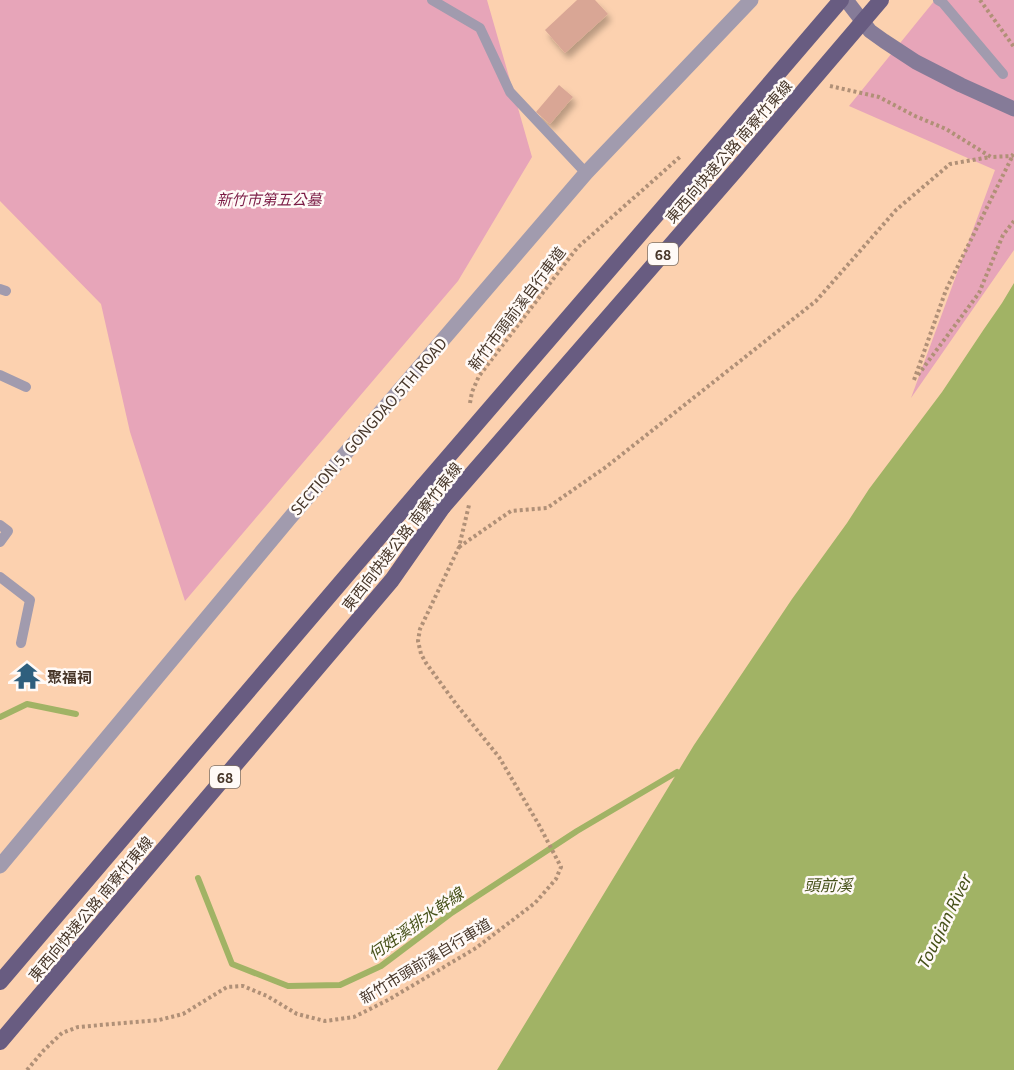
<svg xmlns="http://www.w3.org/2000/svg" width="1014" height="1070" font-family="Georgia,'Noto Sans TC',serif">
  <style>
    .green { fill: #e7a5b9 }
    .water { fill: #a1b365 }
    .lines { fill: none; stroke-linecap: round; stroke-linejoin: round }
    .stream { stroke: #a1b365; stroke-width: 6 }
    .building { fill: #d9a695; filter: url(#shadow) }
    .path { stroke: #b09077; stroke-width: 4; stroke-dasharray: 3 3; stroke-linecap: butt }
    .service { stroke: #a19bae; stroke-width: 10 }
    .tertiary { stroke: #a19bae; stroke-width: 15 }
    .secondary { stroke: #857b98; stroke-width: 15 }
    .trunk { stroke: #685c81; stroke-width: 16 }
    .trunk-bridge { stroke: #685c81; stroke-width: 16 }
    .labels { text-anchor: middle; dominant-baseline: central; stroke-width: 5; stroke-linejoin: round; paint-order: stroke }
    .shield { fill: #fffaf7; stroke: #7e7167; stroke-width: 1.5 }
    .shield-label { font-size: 14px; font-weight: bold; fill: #473629 }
    .street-label { font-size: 15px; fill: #473629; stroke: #fffaf7 }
    .park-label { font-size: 15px; font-style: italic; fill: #7b1b45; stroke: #fffaf7 }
    .poi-label { font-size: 15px; font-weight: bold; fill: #473629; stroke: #fffaf7; text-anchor: start }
    .water-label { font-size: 16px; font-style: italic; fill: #465119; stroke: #fffaf7 }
  </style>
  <defs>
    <filter id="shadow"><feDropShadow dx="3.5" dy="6" stdDeviation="3" flood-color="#0004"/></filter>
  </defs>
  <rect width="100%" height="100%" fill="#fcd1af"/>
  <g class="green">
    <path d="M0,0H487L532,157L458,281L185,601L130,432L101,304L0,201Z"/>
    <path d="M935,0H1014V250L911,398L995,170L849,106Z"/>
  </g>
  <path class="water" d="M1014,283V1070H497L694,745L792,599L847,523L869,489L942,392L984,329L1002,303Z"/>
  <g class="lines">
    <g class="stream">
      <path d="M0,717L27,704L76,714"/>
      <path d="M198,878L232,964L288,986L340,985L381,966L450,914L577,831L677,772"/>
    </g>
  </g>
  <g class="building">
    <path d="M577,0H595L608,14L565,53L545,30Z"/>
    <path d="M559,85L573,97L550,124L536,112Z"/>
  </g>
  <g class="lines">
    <g class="path">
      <path d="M980,0L1014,47"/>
      <path d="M830,86L879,97L915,116L946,129L991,157L1012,156L1014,153"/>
      <path d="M918,375L979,293L1003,235L1014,221"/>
      <path d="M914,380L946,290L1012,157"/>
      <path d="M470,403L472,392L479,376L577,248L681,156"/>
      <path d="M459,547L511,511L547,508L606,467L816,301L896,210L950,164L990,157"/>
      <path d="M27,1070L44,1050L62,1033L78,1027L159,1020L183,1014L227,987L243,986L267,996L297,1014L325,1021L354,1017L388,1000L476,948L535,903L556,879L561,867L539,825L499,757L456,704L426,663L421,654L418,641L420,629L459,547L469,505"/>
    </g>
    <g class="service">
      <path d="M432,0L480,28L510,92L586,173"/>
      <path d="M938,0L943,3L1003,74"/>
      <path d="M0,289L6,291"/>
      <path d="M0,375L26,387"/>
      <path d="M0,525L8,531L0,542"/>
      <path d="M0,577L30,600L21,643"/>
    </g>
    <path class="tertiary" d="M0,866L289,519L586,173L751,0"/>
    <path class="secondary" d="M846,0L870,31L884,41L916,62L961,85L1014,109"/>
    <g class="trunk">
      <path d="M0,982L423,486"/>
      <path d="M0,1042L392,580L443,507"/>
    </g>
    <g class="trunk-bridge">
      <path d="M423,486L722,139L841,0"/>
      <path d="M443,507L736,170L881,0"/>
    </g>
  </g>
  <defs>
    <symbol id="temple-bare" viewBox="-9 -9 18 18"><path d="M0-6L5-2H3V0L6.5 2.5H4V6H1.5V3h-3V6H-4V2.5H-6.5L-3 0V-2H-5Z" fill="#2f5f7d" stroke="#fffaf7" stroke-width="2.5" paint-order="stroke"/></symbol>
  </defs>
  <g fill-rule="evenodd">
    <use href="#temple-bare" x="8" y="657" width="38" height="38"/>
  </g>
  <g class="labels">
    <g class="shield">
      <rect x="648" y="243" width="30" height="22" rx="4.5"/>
      <rect x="210" y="766" width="30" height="22" rx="4.5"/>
    </g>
    <g class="shield-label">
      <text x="663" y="254">68</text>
      <text x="225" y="777">68</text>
    </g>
    <g class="street-label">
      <text transform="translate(728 151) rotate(-49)">東西向快速公路 南寮竹東線</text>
      <text transform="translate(516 308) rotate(-53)">新竹市頭前溪自行車道</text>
      <text transform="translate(368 426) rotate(-49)">SECTION 5, GONGDAO 5TH ROAD</text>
      <text transform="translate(401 536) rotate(-52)">東西向快速公路 南寮竹東線</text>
      <text transform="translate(90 908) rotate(-50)">東西向快速公路 南寮竹東線</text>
      <text transform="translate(425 960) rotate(-31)">新竹市頭前溪自行車道</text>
    </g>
    <g class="park-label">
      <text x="269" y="198">新竹市第五公墓</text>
    </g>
    <g class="poi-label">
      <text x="47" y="676">聚福祠</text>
    </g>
    <g class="water-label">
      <text x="828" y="884">頭前溪</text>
      <text transform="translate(943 922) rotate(-64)">Touqian River</text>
      <text transform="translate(415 923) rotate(-35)">何姓溪排水幹線</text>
    </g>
  </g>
</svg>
